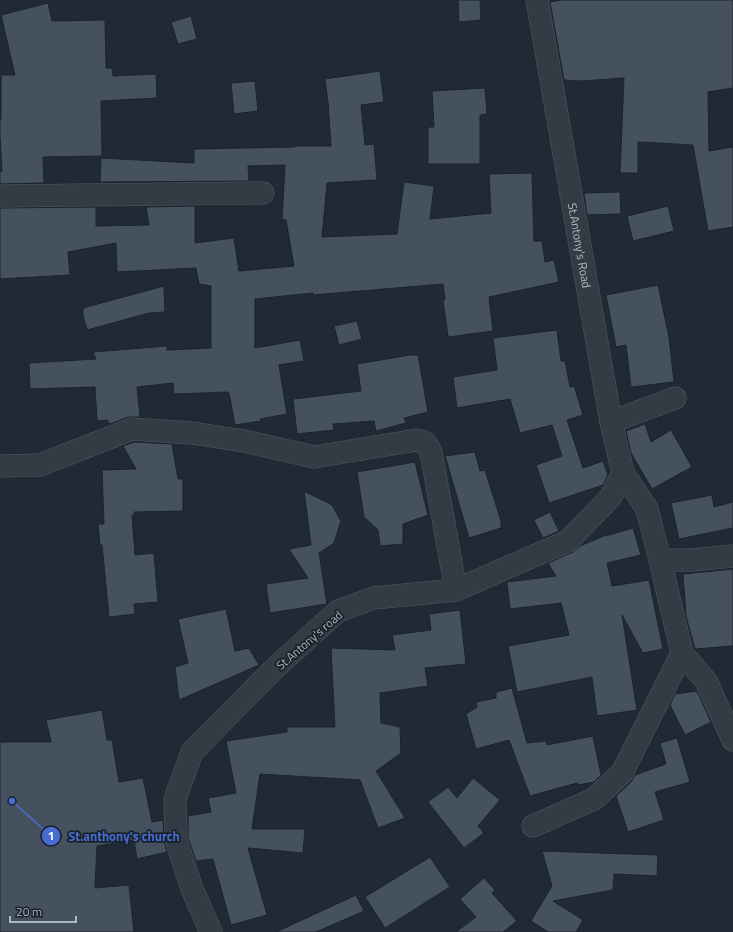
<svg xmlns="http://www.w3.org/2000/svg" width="733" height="932" font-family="'Titillium Web',sans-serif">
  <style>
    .building { fill: #46515f; stroke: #1b232c }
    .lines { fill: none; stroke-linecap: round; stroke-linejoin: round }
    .minor-casing { stroke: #515964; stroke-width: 23 }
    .minor { stroke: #333b45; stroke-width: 22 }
    .labels { text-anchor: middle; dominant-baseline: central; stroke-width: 3.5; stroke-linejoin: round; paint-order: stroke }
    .street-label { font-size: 12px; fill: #adb6c3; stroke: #19212a }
    .leader { fill: none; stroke: #486dd2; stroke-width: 1.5 }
    .callout-dot { fill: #486dd2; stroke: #19212a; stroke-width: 1.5 }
    .mark-label { font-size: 12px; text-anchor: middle; font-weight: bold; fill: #fff }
    .callout-label { font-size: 13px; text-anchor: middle; font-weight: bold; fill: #486dd2; stroke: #19212a; stroke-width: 3.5; stroke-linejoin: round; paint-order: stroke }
  </style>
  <rect width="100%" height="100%" fill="#202a35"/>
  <g class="building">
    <path d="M458,0H480L481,20L459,22Z"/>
    <path d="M561,0H733V88L708,92L709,151L733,147V227L708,231L693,145L638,142V173H620L624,78L581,81L564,80L550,2Z"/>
    <path d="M48,3L52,21L105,20L106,68H112L113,76L156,74L157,98L101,101L102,156L43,157L44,183L0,184V171H2L0,137V119H1V75H15L1,15Z"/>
    <path d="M191,16L197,39L178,44L171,22Z"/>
    <path d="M380,71L384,102L361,105L365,145L374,144L377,180L327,183L322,237L397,234L404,182L434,186L430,219L491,213L489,174L532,173L534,241H542L545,262L554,260L559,282L489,297L493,331L448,337L443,300L445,299L443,284L313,295V293L255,299V348L300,340L304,361L279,365L287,414L260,419L261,421L235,425L229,393H227V392L174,394L173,383L137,387L140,417H128L110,424L107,420L97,421L95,387L30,389L29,363L96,359L93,352L167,346V350L211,348V286L199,284L196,268L117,272L116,243L68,252L70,275L0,279V208L96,207V226L149,225L146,207L195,206V243L234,238L239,271L294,266L286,220L282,219L285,165L248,166L249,181L100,182L101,158L194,163V149L295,147V146H331L328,102L325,79Z"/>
    <path d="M255,81L258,111L234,114L231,83Z"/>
    <path d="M485,88L487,114L480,115V164H428V127H434L432,91Z"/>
    <path d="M620,192L621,214L587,215L584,193Z"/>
    <path d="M668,206L674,231L633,241L627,216Z"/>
    <path d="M658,285L669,337L674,382L631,387L626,345L616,347L606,295Z"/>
    <path d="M164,286L165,312L149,313L87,330L83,315V308Z"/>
    <path d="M357,321L362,339L339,345L334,326Z"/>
    <path d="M557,330L561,361H565L570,387L574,386L583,415L567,420L583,468L603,461L608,475L603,485L549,503L536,465L562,456L552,425L520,433L510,399L457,408L453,377L497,370L493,338Z"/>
    <path d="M410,355H418L428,412L404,418L406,423L376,431L374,421L333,424L334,430L297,434L293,399L361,391L357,364Z"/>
    <path d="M645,424L651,442L671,430L692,467L652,489L631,453L626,431Z"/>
    <path d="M134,442L172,444L178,479H183V511L134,512L135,515H132L135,555L154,553L158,602L134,604L135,614L109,617L102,545H100L98,524H104L102,470L136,469L123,446Z"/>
    <path d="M475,452L480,471L485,470L501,521V528L469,538L445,456Z"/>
    <path d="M415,462L428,515L403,524V544L380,546L378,530L364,517L357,472Z"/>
    <path d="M304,491L332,505L341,521L334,543L319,553L327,604L270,613L266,584L308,578L289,549L311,545Z"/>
    <path d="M712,495L714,507L733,502V528L679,539L671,503Z"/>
    <path d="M550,512L559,531L543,538L534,520Z"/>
    <path d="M633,528L641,555L607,563L612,586L649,580L663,649L643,653L622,615L637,710L597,716L592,677L517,692L508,646L569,635L561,603L510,609L507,582L556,576L548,563L573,552L580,546L606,535V536Z"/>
    <path d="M733,569V646L695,649L686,616L683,574Z"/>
    <path d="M226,609L235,651L249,648L259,665L179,700L175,667L188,663L178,619Z"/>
    <path d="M460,610L466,664L425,668L428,686L380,693L381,723L400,727L401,753L376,771L405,818L378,828L360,780L260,774L252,829H305L303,853L248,848L267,915L231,925L213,859L196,861L188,838V816L211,812L208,798L236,793L226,741L287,732V727H335L331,648L395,650L392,635L431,630L429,614Z"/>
    <path d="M512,688L527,743L546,741L547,745L593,736L601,775L594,782L578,785L577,783L530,796L509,740L476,749L466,714L477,707L476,702L496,698V692Z"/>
    <path d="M697,691L711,722L685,735L670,705L675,694Z"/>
    <path d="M102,710L107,740H112L119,782L143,778L152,822L163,820L164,841L167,852L137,859L134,840L97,846L95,888L129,885L134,932H0V742H51L46,720Z"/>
    <path d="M677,738L690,782L655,792L664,820L628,832L616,796L631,782L635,775L666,764L660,743Z"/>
    <path d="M473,778L500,800L478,826L484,833L464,848L428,802L448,787L457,798Z"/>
    <path d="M542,851L658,855L657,876L614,874L613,890L553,901L583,920L576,932H548L531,921L552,886Z"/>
    <path d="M430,857L450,887L385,928L365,897Z"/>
    <path d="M484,878L495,890L492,893L517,921L503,932H456L476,917L460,899Z"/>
    <path d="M356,895L364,911L316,932H276Z"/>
  </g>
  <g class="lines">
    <defs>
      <g id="minor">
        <path id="s1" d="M537,0L611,422L675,398"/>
        <path d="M0,196L263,193"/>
        <path d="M0,466L40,465L132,429L192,433L244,441L314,457L417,440L426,443L431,452L456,590"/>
        <path d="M623,473L647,509L660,560H693L733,556"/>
        <path d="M682,653L706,681L733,740"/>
        <path d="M533,826L594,799L622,773L682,653L660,560"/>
        <path d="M211,932L192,889L176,840L175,799L192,752L275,668L338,611L374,598L456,590L568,541L610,498L623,473L611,422"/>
      </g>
    </defs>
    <use href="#minor" class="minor-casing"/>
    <use href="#minor" class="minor"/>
  </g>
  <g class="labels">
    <g class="street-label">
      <text stroke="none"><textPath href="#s1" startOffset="249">St.Antony's Road</textPath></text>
      <text transform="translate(309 640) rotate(-41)">St.Antony's road</text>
    </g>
  </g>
  <path class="leader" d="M12 801L51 836"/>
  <g class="callout-dot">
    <circle cx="12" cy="801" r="4"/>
    <circle cx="51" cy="836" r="10"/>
  </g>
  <g class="mark-label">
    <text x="51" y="840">1</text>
  </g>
  <g class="callout-label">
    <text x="124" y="841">St.anthony's church</text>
  </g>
  <path d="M10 916v6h66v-6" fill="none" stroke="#adb6c3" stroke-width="2"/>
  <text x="16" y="916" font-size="12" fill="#adb6c3" stroke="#19212a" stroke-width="3" paint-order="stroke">20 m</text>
</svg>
